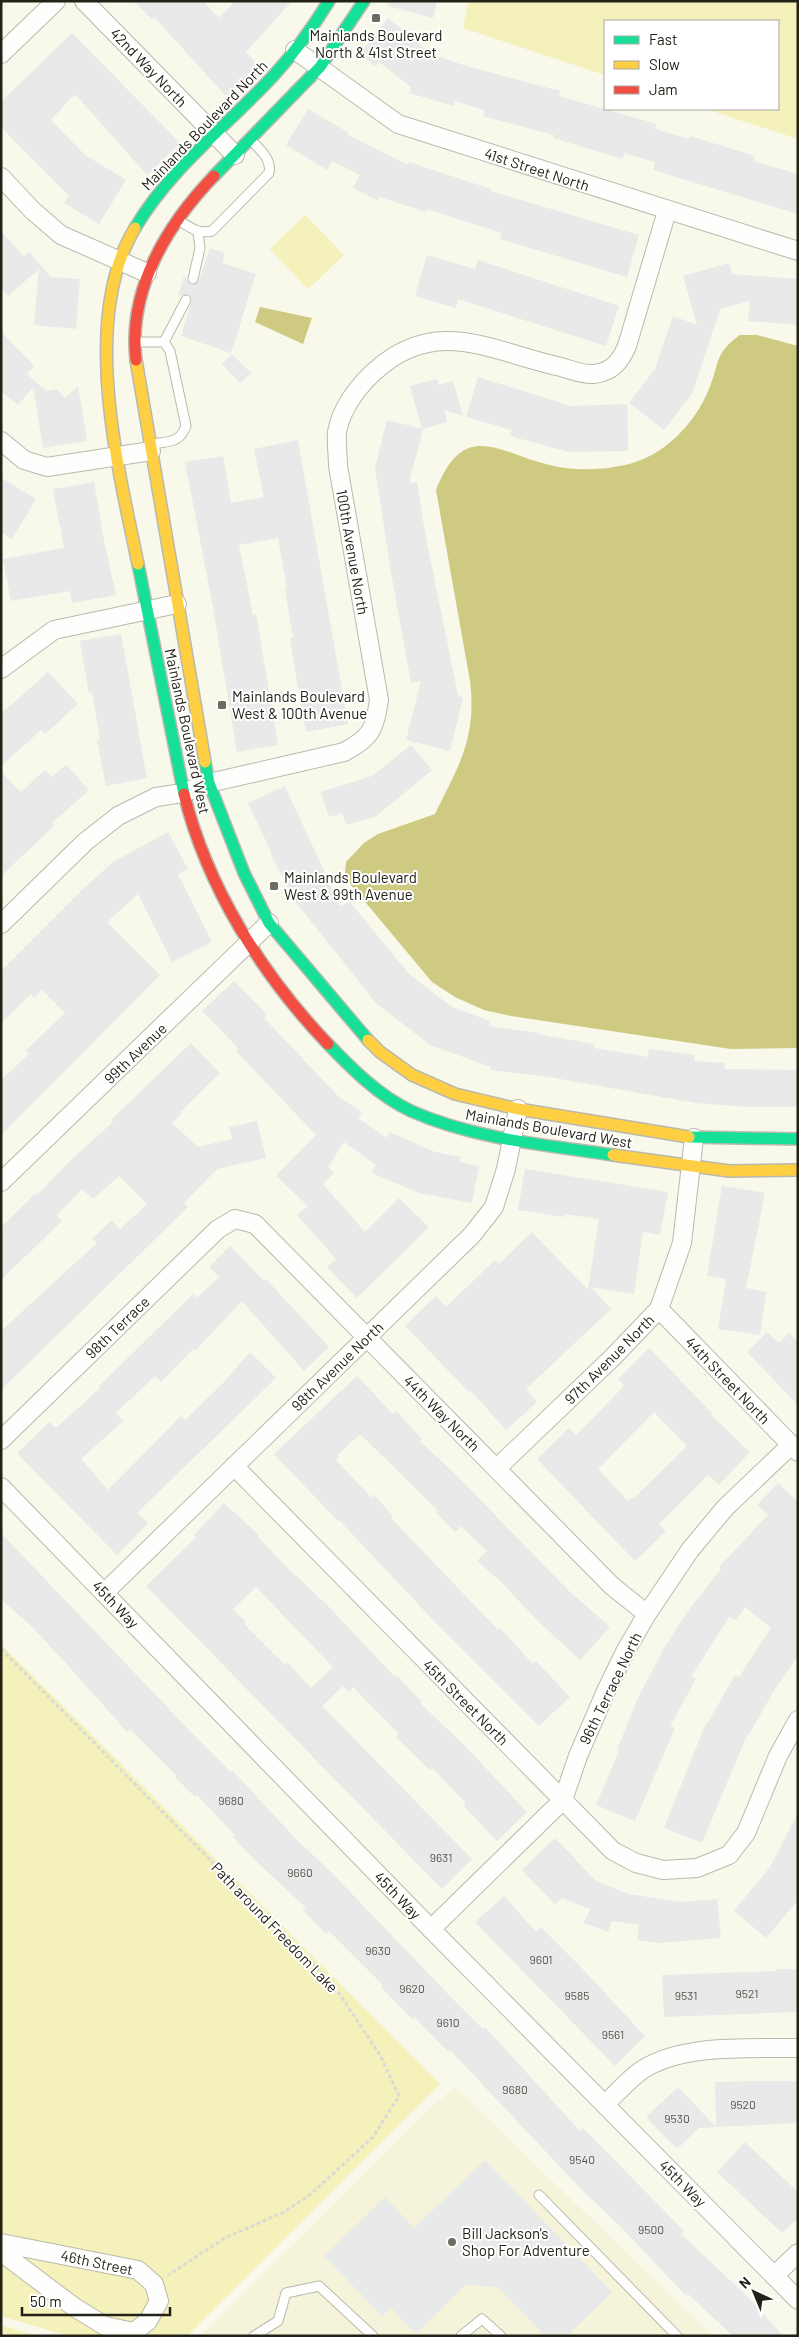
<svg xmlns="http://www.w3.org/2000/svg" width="799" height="2337" font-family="Barlow,sans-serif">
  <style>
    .built { fill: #f5f4da }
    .green { fill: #f5f1ba }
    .water { fill: #cfca81 }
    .building { fill: #e8e9e9; fill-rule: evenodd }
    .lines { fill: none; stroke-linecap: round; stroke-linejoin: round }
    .lane-casing { stroke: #bab9ae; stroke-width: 11 }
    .street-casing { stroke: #bab9ae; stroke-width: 20 }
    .fast-casing { stroke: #bab9ae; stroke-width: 14 }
    .slow-casing { stroke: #bab9ae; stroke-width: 14 }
    .jam-casing { stroke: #bab9ae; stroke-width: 14 }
    .path { stroke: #dadad6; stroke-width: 3; stroke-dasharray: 4 2.5; stroke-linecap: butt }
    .lane { stroke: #fefefc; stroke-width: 9 }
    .street { stroke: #fefefc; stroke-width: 18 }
    .fast { stroke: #16e098; stroke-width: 11 }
    .slow { stroke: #ffcf43; stroke-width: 11 }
    .jam { stroke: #f24e42; stroke-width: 11 }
    .poi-dot { fill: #6e6d61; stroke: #fff; stroke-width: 2 }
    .labels { text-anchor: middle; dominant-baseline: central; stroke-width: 4; stroke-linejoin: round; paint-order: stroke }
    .number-label { font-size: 12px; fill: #55554c }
    .poi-label { font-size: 15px; fill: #232217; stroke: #fff; text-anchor: start }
    .street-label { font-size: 15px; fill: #232217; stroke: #fff }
  </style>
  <rect width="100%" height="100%" fill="#f8f8eb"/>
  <path class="built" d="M455,2087L713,2336H201L430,2108Z"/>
  <g class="green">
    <path d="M469,1H798V139L706,109H778V21H605V75L463,28Z"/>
    <path d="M305,215L344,255L308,289L270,249Z"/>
    <path d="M1,1644L440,2084L187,2336H68L1,2316Z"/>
    <path d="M1,2325L36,2336H1Z"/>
  </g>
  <g class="water">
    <path d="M260,307L312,318L303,344L255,322Z"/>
    <path d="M740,335H757L798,346V1048L731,1049L511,1016L484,1010L455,997L432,982L351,885L345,873L346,862L364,843L378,834L435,814C459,765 477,738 470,681L436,490C465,416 500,455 554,466C576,471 603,470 625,465C663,457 695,424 709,389C720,363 714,353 740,335Z"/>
  </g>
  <g class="building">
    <path d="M134,1H203L219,18L235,1H292L246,52L258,65L226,96L154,17L152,20Z"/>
    <path d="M388,1H437L433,18L388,6Z"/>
    <path d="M388,18L431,54L466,66L560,91L559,96L657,124L655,129L689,139L690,136L755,156L753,161L798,174V214L653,170L655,162L624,153L623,159L553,138L554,135L483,116L484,110L455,101L454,106L409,93L411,87L379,62L375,66L360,54Z"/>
    <path d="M72,33L180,143L147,175L76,95L72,97L51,120L85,155L126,180L99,224L64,203L69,196L1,127V102Z"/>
    <path d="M308,109L349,133L348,135L408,165L409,162L491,189L490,191L639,235L627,277L500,239L502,233L427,209L426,212L380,197L378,201L353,188L360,175L332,161L327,170L286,145Z"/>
    <path d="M1,231L24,257L29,252L51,277L80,279L76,329L34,325L39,269L8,296L1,288Z"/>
    <path d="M210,248L225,253L222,263L256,274L231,353L181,336L192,300L191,296L186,294L178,297L184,276L191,285L198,283Z"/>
    <path d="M427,255L475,269L478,260L619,306L606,346L458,299L456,308L415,296Z"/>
    <path d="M729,263L732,274L798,279V325L748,321L750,301L720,309L692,394L664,430L629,403L655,369L673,316L697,325L683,276Z"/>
    <path d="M1,332L34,366L27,374L46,391L57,389L65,398L78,386L87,441L43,448L33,387L18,405L1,391Z"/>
    <path d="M232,354L251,373L240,383L222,364Z"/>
    <path d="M478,377L571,406L627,404L628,451L569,452L510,436L512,430L466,417Z"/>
    <path d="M437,379L439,385L453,381L463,416L444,410L447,422L422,429L410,386Z"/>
    <path d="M387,420L423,429L409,483L417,482L425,533L458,696L463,698L450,751L406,740L421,681L411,683L392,578L375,468Z"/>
    <path d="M298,440L348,724L306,732L296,677L290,638H293L285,589H287L278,538L239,545L253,615L256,614L278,745L237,752L213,607L185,462L223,456L231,503L264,497L254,449Z"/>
    <path d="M1,478L36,499L12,539L1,532Z"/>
    <path d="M94,482L104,541L116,595L72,603L70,591L11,601L3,559L64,548L53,489Z"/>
    <path d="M121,634L147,778L106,786L97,740L100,739L92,691L89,694L80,641Z"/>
    <path d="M48,672L78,704L45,734L41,730L1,766V714Z"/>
    <path d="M411,745L432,770L375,817L346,825L342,813L329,817L321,792L372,776Z"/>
    <path d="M66,765L89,790L52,823L54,826L1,876V772L21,792L45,770L52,777Z"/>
    <path d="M285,786L340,906L350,902L409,974L452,1007L490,1021L488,1026L538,1033V1034L595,1044L594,1048L648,1057L649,1049L695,1055L694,1061L725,1063L724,1069L798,1070V1107H749L696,1103L543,1076L491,1070V1067L430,1045L376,1003L297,904L271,855L272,854L248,803Z"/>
    <path d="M168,832L188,869L178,874L212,942L172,962L138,894L107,922L160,975L1,1135V1080L29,1054L26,1050L65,1013L42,990L34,998L31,994L1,1023V971L84,888L113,862Z"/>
    <path d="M234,981L267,1015L264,1018L339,1097L362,1112L358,1118L387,1138L389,1132L435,1152L461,1157L460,1162L479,1166L472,1203L419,1193L372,1173L376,1165L344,1142L328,1167L334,1173L323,1184L365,1232L399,1198L429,1227L357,1298L327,1267L336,1259L297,1215L308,1206L276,1176L316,1135L236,1051L239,1049L202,1011Z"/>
    <path d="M191,1043L220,1073L180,1112L181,1114L172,1123L198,1147L232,1139L229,1127L257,1121L266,1158L217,1169L184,1203L188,1207L1,1390V1331L97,1243L92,1239L112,1220L120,1229L147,1204L119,1176L93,1199L82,1189L57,1215L62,1221L1,1280V1227L36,1193L37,1195L72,1159L113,1122L111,1120Z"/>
    <path d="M525,1169L668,1192L660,1235L643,1232L634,1294L591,1287L611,1309L526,1389L537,1402L506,1430L471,1391L469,1392L405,1326L436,1296L446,1307L495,1260L499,1264L532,1232L588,1290L599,1219L564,1214V1217L518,1210Z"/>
    <path d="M722,1186L765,1193L746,1288L766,1292L760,1335L718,1329L726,1279L707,1276Z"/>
    <path d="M230,1246L264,1281L266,1279L329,1347L304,1371L242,1301L195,1351L193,1349L161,1382L155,1376L116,1413L123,1421L81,1459L108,1490L181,1416L185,1420L224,1382L250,1352L276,1378L137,1513L148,1523L117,1555L17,1453L49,1422L56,1428L100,1388L99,1386L193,1294L197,1298L219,1277L209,1267Z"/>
    <path d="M767,1332L779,1343L789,1333L798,1342V1405L747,1352Z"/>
    <path d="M649,1348L713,1414L711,1415L750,1452L719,1485L708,1475L659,1524L666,1531L635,1561L537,1459L569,1428L576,1436L624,1386L618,1379ZM654,1412L687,1446L634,1498L633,1497L628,1501L598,1469Z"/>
    <path d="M357,1376L393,1414L396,1411L422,1439L420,1441L459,1478L568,1590L610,1627L580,1660L539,1622L499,1580L477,1561L487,1551L461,1526L455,1532L436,1512L437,1510L360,1434L337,1456L339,1457L336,1460L372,1498L374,1495L393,1516L391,1518L498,1630L500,1628L533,1664L536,1661L570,1697L539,1726L434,1621L339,1520L338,1521L274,1454Z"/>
    <path d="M778,1483L798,1502V1656L775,1689L748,1736L747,1735L702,1843L664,1828L706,1723L707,1724L735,1675L739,1677L771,1628L745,1607L736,1620L729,1617L691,1677L696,1679L670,1726L675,1728L635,1821L596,1805L619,1751L617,1750L637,1700L664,1648L688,1611L721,1569L719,1567L768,1515L757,1505Z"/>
    <path d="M224,1503L259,1535L258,1537L296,1577L297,1576L330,1608L395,1677L396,1675L422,1702L420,1703L466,1747L527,1812L497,1841L464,1806L466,1803L432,1768L430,1770L396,1737L399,1734L353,1687L349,1692L343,1686L322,1706L472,1859L442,1889L146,1586L196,1537L194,1535ZM256,1587L333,1667L311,1688L288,1663L285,1665L244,1624L246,1622L233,1609Z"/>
    <path d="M1,1533L191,1732L231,1772L232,1770L297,1840L331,1872L447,1993L483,2029L485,2027L580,2131L583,2128L684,2231L681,2234L748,2297L783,2336H733L688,2294L686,2296L620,2226L581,2189L450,2050L448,2052L414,2017L412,2019L381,1987L383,1985L329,1931L326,1934L303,1910L306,1908L252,1857L233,1837L235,1835L197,1795L195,1797L175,1777L176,1775L130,1729L127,1732L65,1662L30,1625L1,1599Z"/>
    <path d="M798,1813V1900L766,1938L734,1911L770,1867Z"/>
    <path d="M555,1838L595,1880L628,1894L681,1902L717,1899L721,1938L658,1943L637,1940L639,1925L612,1921L608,1932L584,1923L590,1909L562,1898L555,1904L522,1870Z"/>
    <path d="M504,1896L536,1932L541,1927L578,1964L645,2036L615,2066L475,1922Z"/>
    <path d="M776,1969H798V2012L664,2017L662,1975L776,1971Z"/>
    <path d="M770,2081H798V2123L716,2127L715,2082Z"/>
    <path d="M678,2087L716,2127L699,2128L677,2149L646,2117Z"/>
    <path d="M745,2142L798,2192V2218L782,2233L717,2172Z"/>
    <path d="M485,2160L612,2292L567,2336H545L498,2287L466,2285L416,2334L391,2308L382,2316L324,2256L385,2197L414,2228Z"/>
  </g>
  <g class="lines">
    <defs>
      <g id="lane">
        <path d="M180,221C191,228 198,234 212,231L269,173C272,159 260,150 251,140"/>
        <path d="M193,279L200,248L198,232"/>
        <path d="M137,342H164L170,351L186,426C179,444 169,441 152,444"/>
        <path d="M164,342L186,300"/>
        <path d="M539,2195L677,2336"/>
        <path d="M254,2336L278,2321L286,2293L319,2286L373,2336"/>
        <path d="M461,2336L482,2319L501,2336"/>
      </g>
      <g id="street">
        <path d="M84,1L235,155"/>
        <path d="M295,50L398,124L798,251"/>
        <path d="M1,54L56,1"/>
        <path d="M1,177L32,210L61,235L147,273"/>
        <path d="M1,441L24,460L47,467L151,451"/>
        <path d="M1,669L54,630L177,604"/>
        <path d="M1,924L85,842L118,816L156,797L183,793L209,783L344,752C371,738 375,729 379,700L338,466C338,455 336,443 337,432C341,409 358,386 375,371C437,315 492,352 561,367C571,370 584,375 594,374C612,372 620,362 627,346L667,211"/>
        <path d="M1,1182L269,923"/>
        <path d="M659,1309L798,1452"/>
        <path d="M1,1440L218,1229L235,1219L255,1224L612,1586L647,1614"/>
        <path d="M234,1466L613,1851L636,1863L663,1870L697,1868L729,1855L746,1833L778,1756L798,1720"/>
        <path d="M497,1468L613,1357L659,1309L682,1243L694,1138"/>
        <path d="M1,1487L431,1929L798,2300"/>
        <path d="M104,1593L472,1235L494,1207L506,1169L518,1109"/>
        <path d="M431,1929L563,1800L578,1756L606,1691L626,1650L647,1614L690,1550L725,1508L791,1445"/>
        <path d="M605,2104C617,2093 629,2079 642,2070C683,2043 751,2049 798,2048"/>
        <path d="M1,2243L138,2270L154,2284L159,2301L148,2321L134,2332L105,2326L74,2307L1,2252"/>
        <path d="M774,2276L798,2253"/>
      </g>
      <g id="fast">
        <path d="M214,176L320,67L364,1"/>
        <path d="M135,228C171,167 227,126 274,75C295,52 313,27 329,1"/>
        <path d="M138,564L184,794"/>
        <path d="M205,762L209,783L244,873L269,923L368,1040"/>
        <path d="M328,1044C352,1069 379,1096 411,1111C474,1139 546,1145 613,1155"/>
        <path d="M689,1137L798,1139"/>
      </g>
      <g id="slow">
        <path d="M135,228C80,319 118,467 138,564"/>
        <path d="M136,360L205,762"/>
        <path d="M368,1040L380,1052L412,1075L455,1094L518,1109L689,1137"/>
        <path d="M613,1155L729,1171L798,1170"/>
      </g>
      <g id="jam">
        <path d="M136,360C128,289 167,225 214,176"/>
        <path d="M184,794C207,887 262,975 328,1044"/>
      </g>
    </defs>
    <use href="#lane" class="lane-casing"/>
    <use href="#street" class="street-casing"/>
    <use href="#fast" class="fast-casing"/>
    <use href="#slow" class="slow-casing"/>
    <use href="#jam" class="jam-casing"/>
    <path class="path" d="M1,1649L333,1984L380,2055L399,2096L373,2137L311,2194L284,2212L225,2238L168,2275"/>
    <use href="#lane" class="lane"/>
    <use href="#street" class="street"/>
    <use href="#fast" class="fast"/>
    <use href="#slow" class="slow"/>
    <use href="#jam" class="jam"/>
  </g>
  <g class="poi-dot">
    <rect x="371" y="13" width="10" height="10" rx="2.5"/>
    <rect x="217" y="700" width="10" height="10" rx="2.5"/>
    <rect x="269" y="881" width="10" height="10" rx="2.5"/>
    <circle cx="452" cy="2242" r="5"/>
  </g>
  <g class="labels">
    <g class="number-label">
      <text x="231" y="1800">9680</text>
      <text x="441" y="1857">9631</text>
      <text x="300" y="1872">9660</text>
      <text x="378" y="1950">9630</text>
      <text x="541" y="1959">9601</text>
      <text x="412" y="1988">9620</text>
      <text x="747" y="1993">9521</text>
      <text x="577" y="1995">9585</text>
      <text x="686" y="1995">9531</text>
      <text x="448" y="2022">9610</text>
      <text x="613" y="2034">9561</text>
      <text x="515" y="2089">9680</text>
      <text x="743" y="2104">9520</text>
      <text x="677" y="2118">9530</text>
      <text x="582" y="2159">9540</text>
      <text x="651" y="2229">9500</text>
    </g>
    <g class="poi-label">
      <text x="376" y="35" text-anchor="middle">Mainlands Boulevard<tspan x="376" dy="17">North &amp; 41st Street</tspan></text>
      <text x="232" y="696">Mainlands Boulevard<tspan x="232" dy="17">West &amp; 100th Avenue</tspan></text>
      <text x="284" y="877">Mainlands Boulevard<tspan x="284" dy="17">West &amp; 99th Avenue</tspan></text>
      <text x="462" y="2233">Bill Jackson's<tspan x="462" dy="17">Shop For Adventure</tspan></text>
    </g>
    <g class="street-label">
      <text transform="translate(149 67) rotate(46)">42nd Way North</text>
      <text transform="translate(204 125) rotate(-46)">Mainlands Boulevard North</text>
      <text transform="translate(537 169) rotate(18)">41st Street North</text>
      <text transform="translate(353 552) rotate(80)">100th Avenue North</text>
      <text transform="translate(188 731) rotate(78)">Mainlands Boulevard West</text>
      <text transform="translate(135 1053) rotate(-44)">99th Avenue</text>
      <text transform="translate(549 1128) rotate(10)">Mainlands Boulevard West</text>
      <text transform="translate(117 1327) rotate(-44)">98th Terrace</text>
      <text transform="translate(609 1359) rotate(-45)">97th Avenue North</text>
      <text transform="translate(337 1366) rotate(-44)">98th Avenue North</text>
      <text transform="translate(728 1380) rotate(46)">44th Street North</text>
      <text transform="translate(442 1413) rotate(45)">44th Way North</text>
      <text transform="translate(116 1604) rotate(46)">45th Way</text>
      <text transform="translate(610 1688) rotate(-64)">96th Terrace North</text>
      <text transform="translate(466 1702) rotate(45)">45th Street North</text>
      <text transform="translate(398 1895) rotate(46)">45th Way</text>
      <text transform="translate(275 1927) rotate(46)">Path around Freedom Lake</text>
      <text transform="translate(683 2183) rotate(45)">45th Way</text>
      <text transform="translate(97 2262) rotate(12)">46th Street</text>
    </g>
  </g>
  <rect width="799" height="2337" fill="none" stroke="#232217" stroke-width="5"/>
  <rect x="604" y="20" width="175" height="90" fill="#ffffff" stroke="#a7a7a2"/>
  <rect x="614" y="36" width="25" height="8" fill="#16e098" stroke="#a7a7a2"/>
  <text x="649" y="45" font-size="15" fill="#232217">Fast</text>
  <rect x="614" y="61" width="25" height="8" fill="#ffcf43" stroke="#a7a7a2"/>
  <text x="649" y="70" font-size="15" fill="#232217">Slow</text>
  <rect x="614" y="86" width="25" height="8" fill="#f24e42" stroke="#a7a7a2"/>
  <text x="649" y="95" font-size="15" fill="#232217">Jam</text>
  <g transform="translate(754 2292) rotate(316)" stroke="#ffffff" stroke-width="4" paint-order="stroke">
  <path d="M0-4L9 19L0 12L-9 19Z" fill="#232217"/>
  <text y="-8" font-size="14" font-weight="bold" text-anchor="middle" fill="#232217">N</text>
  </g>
  <path d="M22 2307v8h148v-8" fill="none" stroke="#232217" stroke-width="2.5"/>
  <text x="30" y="2307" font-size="15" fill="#232217" stroke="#ffffff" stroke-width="4" paint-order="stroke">50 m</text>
</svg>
